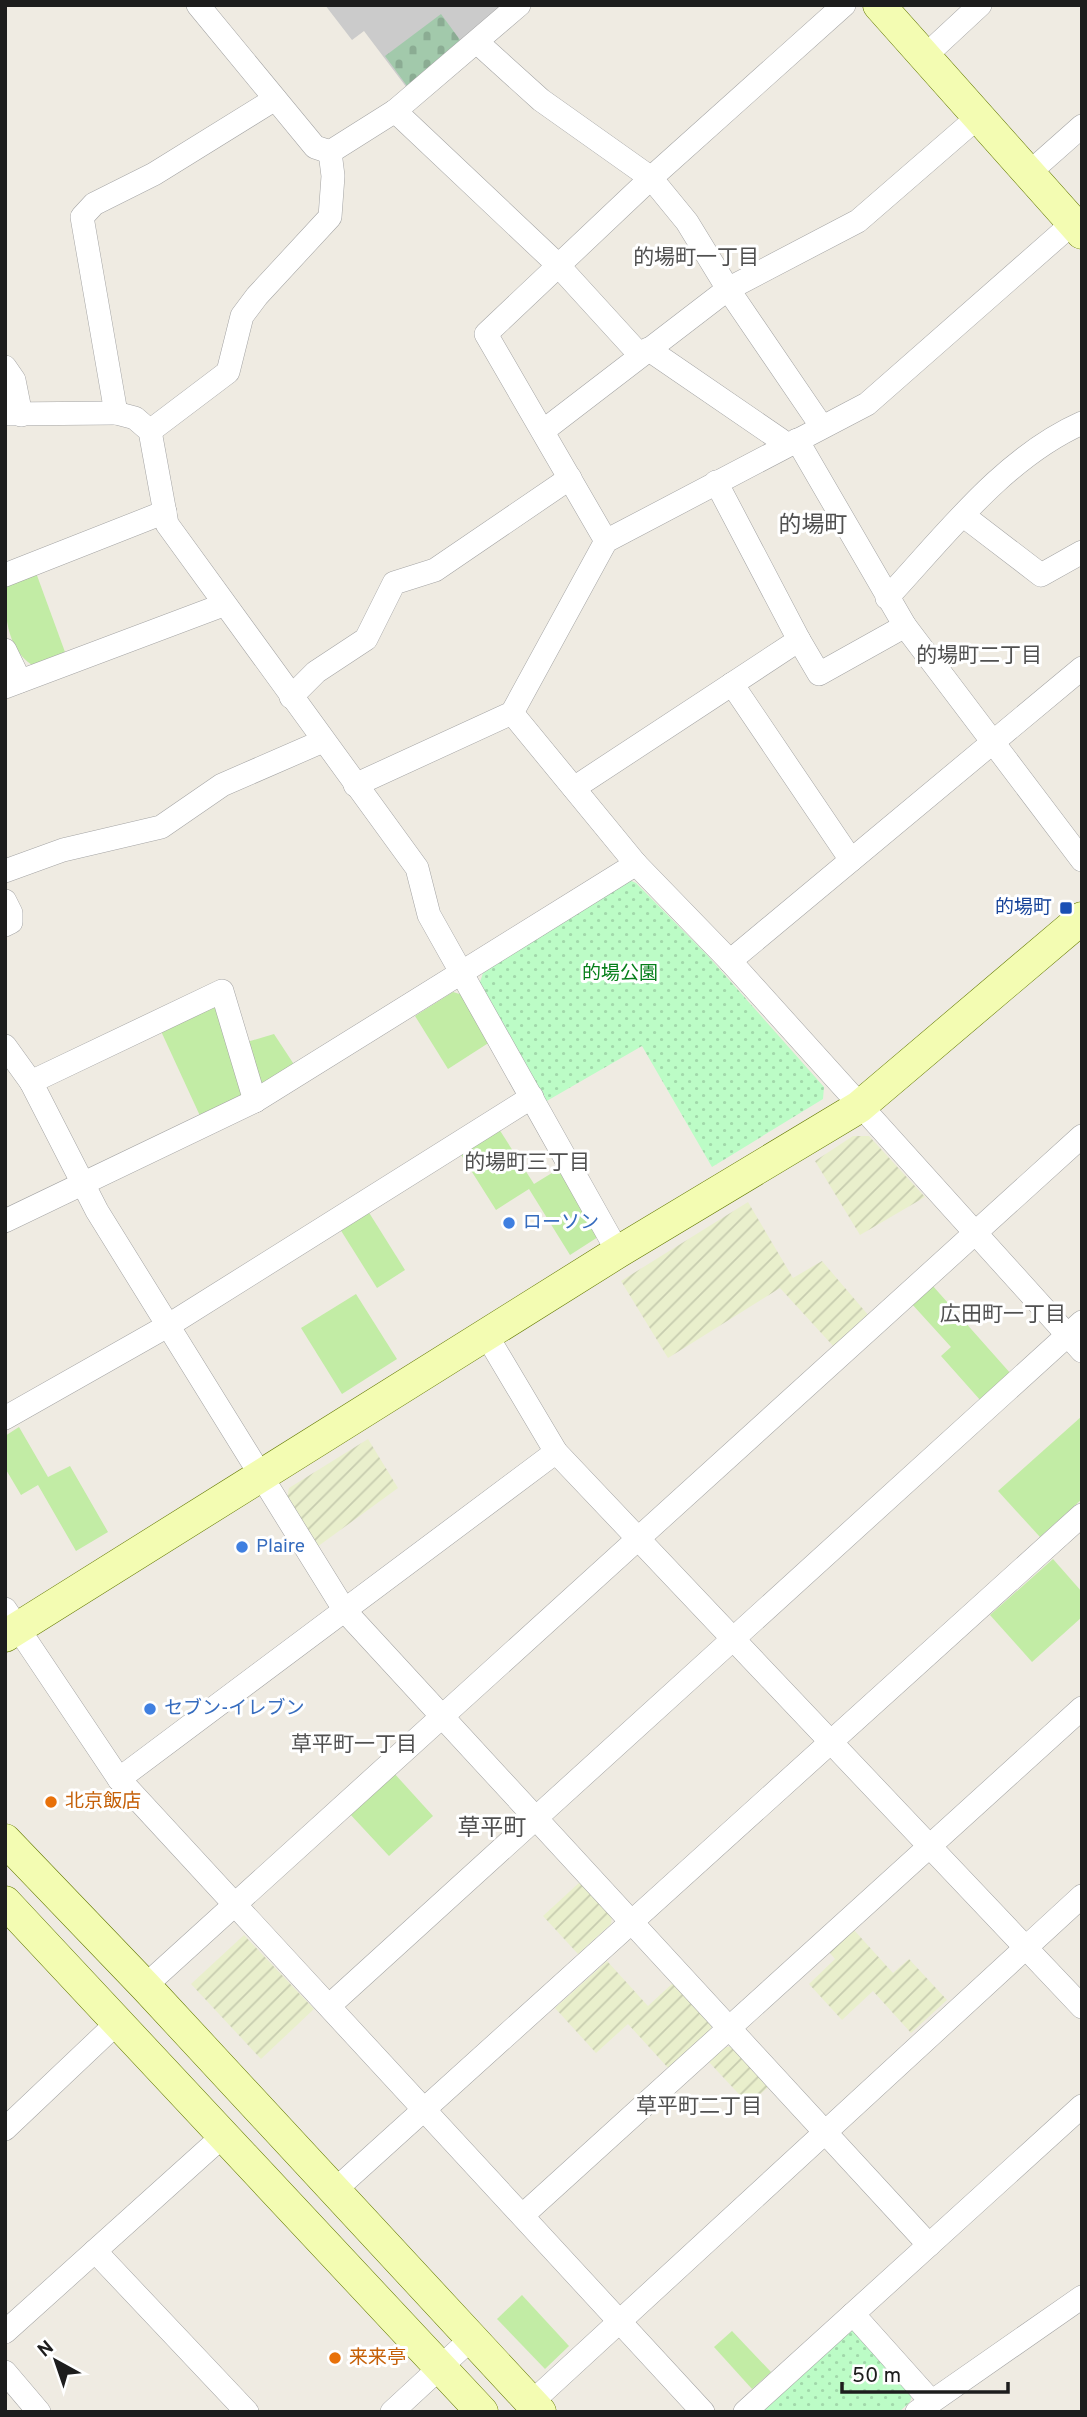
<svg xmlns="http://www.w3.org/2000/svg" width="1087" height="2417" font-family="Overpass,'Noto Sans JP',sans-serif">
  <style>
    .religious { fill: #cbcbcb }
    .farmland { fill: url(#farmland-furrows) }
    .grass { fill: #c2eca5 }
    .cemetery { fill: url(#cemetery-stones) }
    .park { fill: url(#park-dots) }
    .lines { fill: none; stroke-linecap: round; stroke-linejoin: round }
    .street-casing { stroke: #a4a4a4; stroke-width: 24 }
    .secondary-casing { stroke: #627800; stroke-width: 33 }
    .street { stroke: #fff; stroke-width: 23 }
    .secondary { stroke: #f3fcb2; stroke-width: 32 }
    .transit-dot { fill: #1a4fb4; stroke: #fff; stroke-width: 2.5 }
    .shop-dot { fill: #3f7fe0; stroke: #fff; stroke-width: 2.5 }
    .food-dot { fill: #e8710a; stroke: #fff; stroke-width: 2.5 }
    .labels { text-anchor: middle; dominant-baseline: central; stroke-width: 6; stroke-linejoin: round; paint-order: stroke }
    .transit-label { font-size: 19px; fill: #164399; stroke: #fff; text-anchor: end }
    .park-label { font-size: 19px; fill: #067f1a; stroke: #fff }
    .shop-label { font-size: 19px; fill: #366cbe; stroke: #fff; text-anchor: start }
    .food-label { font-size: 19px; fill: #c56008; stroke: #fff; text-anchor: start }
    .neighbourhood-label { font-size: 21px; fill: #505050; stroke: #fff }
    .quarter-label { font-size: 23px; fill: #505050; stroke: #fff }
  </style>
  <defs>
    <pattern id="farmland-furrows" width="10" height="10" patternUnits="userSpaceOnUse" patternTransform="scale(1.75)"><rect width="10" height="10" fill="#e9efcc"/><path d="M-1 1l2-2M0 10L10 0M9 11l2-2" fill="none" stroke="#c7ccaf"/></pattern>
    <pattern id="cemetery-stones" width="16" height="16" patternUnits="userSpaceOnUse" patternTransform="scale(1.75)"><rect width="16" height="16" fill="#a2c9ab"/><path d="M2 7V4a2 2 0 0 1 4 0v3zM10 15v-3a2 2 0 0 1 4 0v3z" fill="#8bac93"/></pattern>
    <pattern id="park-dots" width="8" height="8" patternUnits="userSpaceOnUse" patternTransform="scale(1.75)"><rect width="8" height="8" fill="#bcfcc6"/><path d="M2 2h.1M6 6h.1" fill="none" stroke="#a1d8aa" stroke-width="1.8" stroke-linecap="round"/></pattern>
  </defs>
  <rect width="100%" height="100%" fill="#efebe2"/>
  <path class="religious" d="M325,5H505L407,88L364,31L352,40Z"/>
  <g class="farmland">
    <path d="M853,1136H869L925,1197L860,1235L815,1161Z"/>
    <path d="M748,1202L793,1278L822,1261L869,1316L834,1347L780,1288L668,1358L621,1281Z"/>
    <path d="M368,1439L398,1488L317,1547L287,1498L289,1488Z"/>
    <path d="M580,1882L612,1916L611,1924L578,1954L543,1916Z"/>
    <path d="M854,1930L893,1973L909,1959L947,2000L911,2033L873,1991L842,2020L809,1984L835,1959L829,1952Z"/>
    <path d="M244,1935L314,2009L261,2059L191,1984Z"/>
    <path d="M607,1961L648,2006L674,1982L711,2023V2034L670,2070L628,2024L596,2053L555,2008Z"/>
    <path d="M732,2046L769,2086L749,2105L708,2061L722,2048Z"/>
  </g>
  <g class="grass">
    <path d="M35,570L65,652L32,665C5,647 5,612 5,583Z"/>
    <path d="M453,992L463,995L490,1042L448,1069L415,1016Z"/>
    <path d="M219,1001L243,1086L241,1099L201,1118L160,1029Z"/>
    <path d="M274,1034L297,1069L265,1084L257,1081L247,1042Z"/>
    <path d="M499,1129L534,1184L560,1168L598,1237L570,1255L529,1189L496,1210L460,1153Z"/>
    <path d="M368,1211L405,1270L377,1288L340,1229Z"/>
    <path d="M932,1285L1011,1374L981,1401L941,1356L951,1347L911,1303Z"/>
    <path d="M356,1294L397,1359L342,1394L301,1328Z"/>
    <path d="M1082,1416V1499L1040,1537L998,1491Z"/>
    <path d="M19,1427L48,1477L70,1466L108,1532L76,1551L38,1485L21,1495L5,1468V1436Z"/>
    <path d="M1053,1559L1082,1592V1617L1032,1662L990,1615Z"/>
    <path d="M393,1772L433,1816L389,1856L349,1813Z"/>
    <path d="M522,2295L569,2346L545,2369L497,2319Z"/>
    <path d="M732,2331L771,2372L752,2389L714,2347Z"/>
  </g>
  <path class="cemetery" d="M441,14L463,44L407,86L385,56Z"/>
  <g class="park">
    <path d="M629,880L636,883L708,956L824,1087L823,1099L712,1167L642,1046L545,1102L479,985L483,973Z"/>
    <path d="M853,2329L913,2392L910,2402L899,2412H762Z"/>
  </g>
  <g class="lines">
    <defs>
      <g id="street">
        <path d="M198,5L315,147L330,152L395,111L519,5"/>
        <path d="M478,43L541,100L651,178L687,222L728,289L822,427"/>
        <path d="M924,57L980,5"/>
        <path d="M275,99L154,174L94,204L82,217L116,413L135,418L150,431L167,524L417,868L429,915L618,1252"/>
        <path d="M395,111L557,264L640,355"/>
        <path d="M1029,173L1082,126"/>
        <path d="M648,349L788,445"/>
        <path d="M5,367L14,380L21,415"/>
        <path d="M5,414L116,413"/>
        <path d="M150,431L228,372L242,316L257,296L330,217L333,176L330,152"/>
        <path d="M543,431L728,289L858,221L978,117"/>
        <path d="M797,440L905,626L1082,860"/>
        <path d="M716,482L799,640"/>
        <path d="M964,516L1041,575L1082,552"/>
        <path d="M606,541L486,334L651,178L844,5"/>
        <path d="M5,575L165,512"/>
        <path d="M887,598C944,537 1003,458 1082,423"/>
        <path d="M5,650L20,681"/>
        <path d="M732,684L851,860"/>
        <path d="M5,687L223,605"/>
        <path d="M291,697L316,672L366,639L394,583L435,570L570,478"/>
        <path d="M512,713L636,864L730,961L1082,1351"/>
        <path d="M355,785L512,713L606,541L867,404L1073,223"/>
        <path d="M574,788L799,640L819,674L905,626"/>
        <path d="M5,871L63,850L161,827L222,785L323,741"/>
        <path d="M5,901L11,913V922L5,925"/>
        <path d="M730,961L1082,668"/>
        <path d="M5,1046L31,1082L97,1211L345,1611L929,2245"/>
        <path d="M31,1082L222,991L255,1101"/>
        <path d="M5,1221L255,1101L636,864"/>
        <path d="M487,1336L556,1452L1082,2007"/>
        <path d="M5,1418L169,1325L532,1097"/>
        <path d="M5,1609L119,1779L703,2412"/>
        <path d="M119,1779L556,1452"/>
        <path d="M145,1986L1082,1136"/>
        <path d="M329,2006L1082,1322"/>
        <path d="M5,2129L118,2022"/>
        <path d="M335,2190L1082,1515"/>
        <path d="M523,2215L1082,1708"/>
        <path d="M95,2251L247,2412"/>
        <path d="M853,2314L930,2400"/>
        <path d="M5,2332L224,2135"/>
        <path d="M5,2372L39,2412"/>
        <path d="M532,2402L1082,1896"/>
        <path d="M392,2412L472,2338"/>
        <path d="M745,2412L1082,2106"/>
        <path d="M917,2412L1082,2297"/>
      </g>
      <g id="secondary">
        <path d="M879,5L1082,233"/>
        <path d="M5,1636L618,1252L859,1107L1082,918"/>
        <path d="M5,1840L145,1986L540,2412"/>
        <path d="M5,1902L482,2412"/>
      </g>
    </defs>
    <use href="#street" class="street-casing"/>
    <use href="#secondary" class="secondary-casing"/>
    <use href="#street" class="street"/>
    <use href="#secondary" class="secondary"/>
  </g>
  <rect class="transit-dot" x="1059" y="901" width="14" height="14" rx="3.5"/>
  <g class="shop-dot">
    <circle cx="509" cy="1223" r="7"/>
    <circle cx="242" cy="1547" r="7"/>
    <circle cx="150" cy="1709" r="7"/>
  </g>
  <g class="food-dot">
    <circle cx="51" cy="1802" r="7"/>
    <circle cx="335" cy="2358" r="7"/>
  </g>
  <g class="labels">
    <g class="transit-label">
      <text x="1052" y="908">的場町</text>
    </g>
    <g class="park-label">
      <text x="620" y="974">的場公園</text>
    </g>
    <g class="shop-label">
      <text x="523" y="1223">ローソン</text>
      <text x="256" y="1547">Plaire</text>
      <text x="164" y="1709">セブン-イレブン</text>
    </g>
    <g class="food-label">
      <text x="65" y="1802">北京飯店</text>
      <text x="349" y="2358">来来亭</text>
    </g>
    <g class="neighbourhood-label">
      <text x="696" y="258">的場町一丁目</text>
      <text x="979" y="656">的場町二丁目</text>
      <text x="527" y="1163">的場町三丁目</text>
      <text x="1003" y="1315">広田町一丁目</text>
      <text x="354" y="1745">草平町一丁目</text>
      <text x="699" y="2107">草平町二丁目</text>
    </g>
    <g class="quarter-label">
      <text x="813" y="526">的場町</text>
      <text x="492" y="1829">草平町</text>
    </g>
  </g>
  <rect width="1087" height="2417" fill="none" stroke="#1d1d1d" stroke-width="14"/>
  <g transform="translate(56 2361) rotate(320)" stroke="#ffffff" stroke-width="5" paint-order="stroke">
  <path d="M0-5L12 26L0 18L-12 26Z" fill="#1d1d1d"/>
  <text y="-10" font-size="19" font-weight="bold" text-anchor="middle" fill="#1d1d1d">N</text>
  </g>
  <path d="M842 2382v10h166v-10" fill="none" stroke="#1d1d1d" stroke-width="3.5"/>
  <text x="852" y="2382" font-size="21" fill="#1d1d1d" stroke="#ffffff" stroke-width="5" paint-order="stroke">50 m</text>
</svg>
